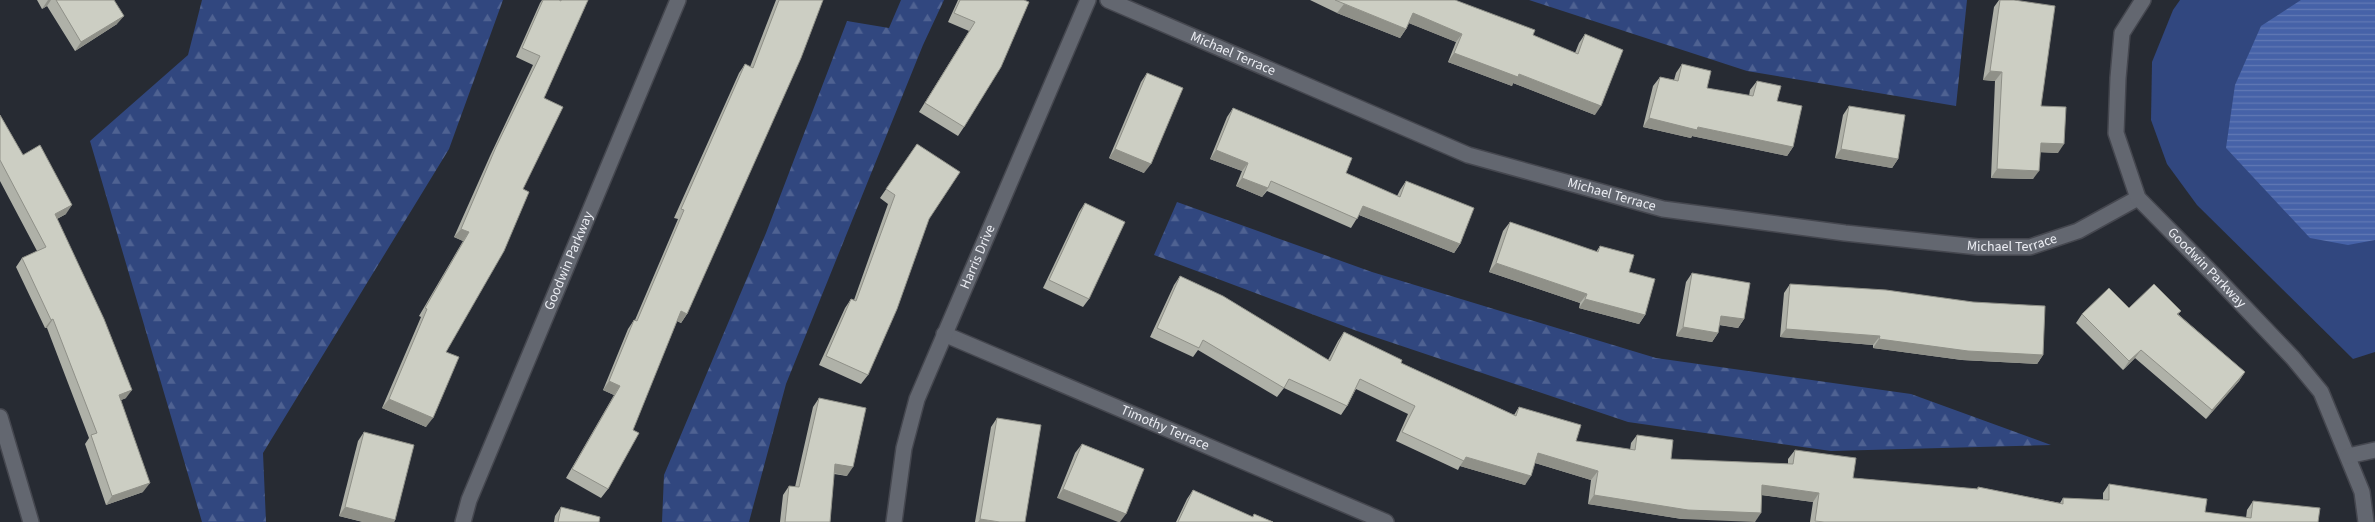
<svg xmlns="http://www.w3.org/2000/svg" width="2375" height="522" font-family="'Source Sans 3',sans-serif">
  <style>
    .grass { fill: #31477f }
    .forest { fill: url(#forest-firs) }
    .water { fill: url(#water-rules) }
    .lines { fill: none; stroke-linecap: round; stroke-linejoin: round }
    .minor-casing { stroke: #45474f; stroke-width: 18 }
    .minor { stroke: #636770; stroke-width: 15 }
    .wall { fill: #afb1a8 }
    .shaded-wall { fill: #8f9088 }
    .building { fill: #cccec3; stroke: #8f9088 }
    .labels { text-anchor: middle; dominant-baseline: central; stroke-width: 5; stroke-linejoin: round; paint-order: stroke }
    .street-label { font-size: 14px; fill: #ebedf3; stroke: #121317 }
  </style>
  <defs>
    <pattern id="forest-firs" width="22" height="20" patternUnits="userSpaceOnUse" patternTransform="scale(1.25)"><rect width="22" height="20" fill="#31477f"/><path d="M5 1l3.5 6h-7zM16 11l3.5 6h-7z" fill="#4f6292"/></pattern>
    <pattern id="water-rules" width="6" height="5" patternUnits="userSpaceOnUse" patternTransform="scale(1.25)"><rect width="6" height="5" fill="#4662a8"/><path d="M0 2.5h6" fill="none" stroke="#6179b4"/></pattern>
  </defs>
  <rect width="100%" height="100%" fill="#272b33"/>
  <path class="grass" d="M2180,0H2375V352L2353,359L2197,205L2167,164L2151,120L2152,62L2173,10Z"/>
  <g class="forest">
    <path d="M202,0H503L449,149L263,453L266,522H202L90,141L188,55Z"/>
    <path d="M901,0H944L923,45L786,384L749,522H662L664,475L766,233L847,21L889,28Z"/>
    <path d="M1529,0H1967L1956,106L1747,71Z"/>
    <path d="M1177,202L1372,272L1656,358L1911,394L2051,445L1831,451L1628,422L1357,331L1154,255Z"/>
  </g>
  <path class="water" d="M2301,0H2375V240L2348,245L2310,238L2226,148L2235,85L2261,26Z"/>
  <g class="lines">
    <defs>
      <g id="minor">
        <path id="s1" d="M1108,0L1468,155L1663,209L1845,233L1978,247H2030L2078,231L2138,198"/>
        <path id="s2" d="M2143,0L2122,33L2118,78L2116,133L2138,198L2214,275L2293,358L2321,392L2362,492L2366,522"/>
        <path id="s3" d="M944,334L1386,522"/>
        <path d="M0,417L31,522"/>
        <path d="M2348,456L2375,450"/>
        <path id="s4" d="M463,522L469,500L678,0"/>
        <path id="s5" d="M894,522L904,448L917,399L1088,0"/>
      </g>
    </defs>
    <use href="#minor" class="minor-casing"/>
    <use href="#minor" class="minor"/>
  </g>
  <g class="wall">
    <path d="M37,0H114L117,24L75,51L47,6L42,9Z"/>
    <path d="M542,0H588L544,98L446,352L426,427L382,408L421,317L419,316L463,241L454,237L490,156L533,65L516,57L540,3Z"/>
    <path d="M776,0H823L687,314L681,323L677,321L608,489L601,498L566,478L614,395L603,390L628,329L634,320H635L678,219L674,218L739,73L745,64L750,67Z"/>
    <path d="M958,0H1024L964,127L958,136L919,112L969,31L948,22Z"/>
    <path d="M1310,0H1455L1533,35L1575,53L1579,43L1585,34L1595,115L1513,83L1512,86L1448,62L1456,42L1409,23L1406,29L1400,38L1337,13Z"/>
    <path d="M1999,0H2014L2041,106L2058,153L2040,152L2033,179L1991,178L1995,81L1983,80L1994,7Z"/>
    <path d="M1682,64L1707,88L1749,96L1750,90L1757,81L1777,101L1793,147L1787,156L1692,136L1691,138L1643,127L1653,86L1660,77L1674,80L1676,73Z"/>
    <path d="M1147,73L1144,173L1109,158L1141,82Z"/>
    <path d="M1849,106L1898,159L1892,168L1835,158L1843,115Z"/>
    <path d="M1233,108L1346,173L1397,196L1400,190L1406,181L1460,244L1454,253L1359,215L1351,228L1267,191L1262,197L1236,186L1242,171L1210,159L1227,117Z"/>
    <path d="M0,115L23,155L66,214L57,219L126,398L121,400L143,492L106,505L85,444L89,438L47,328H45L16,267L22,258L37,251L0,181Z"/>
    <path d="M917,144L929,219L868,375L861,384L819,365L845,308L851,299L854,300L888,204L880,198Z"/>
    <path d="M1085,203L1089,299L1083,307L1043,288L1079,212Z"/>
    <path d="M1510,222L1596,252L1600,246L1629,272L1645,315L1639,324L1579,308L1580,303L1489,272L1503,231Z"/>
    <path d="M1692,273L1744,319L1738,328L1719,325L1718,333L1712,342L1676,336L1686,282Z"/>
    <path d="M1180,276L1328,360L1338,341L1344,332L1401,363L1514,415L1519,407L1576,441L1630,450L1631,443L1637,435L1671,459L1788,464V459L1795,450L1853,478L1977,489L1978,487L2060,503L2063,498L2103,500V493L2109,484L2205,512L2246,518L2247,510L2253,501L2318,522H1810L1813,502L1761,495L1682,519L1588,504L1591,480L1535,463L1525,485L1460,466L1458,470L1396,441L1408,414L1356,389L1347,406L1341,415L1284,388L1277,397L1198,350L1193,357L1150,337L1174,285Z"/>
    <path d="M1790,284L2043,355L2037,364L1962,360L1873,348V345L1780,337L1784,293Z"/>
    <path d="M2129,308L2181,311L2178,314L2245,372L2239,381L2206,419L2135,358L2123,370L2076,323L2082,314Z"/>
    <path d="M819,398L847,476L834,474L830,522H780L783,495L789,486L795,487L813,407Z"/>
    <path d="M997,418L1025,522H975L991,427Z"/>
    <path d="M364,432L395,520L394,522H363L339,516L358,441Z"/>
    <path d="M1082,444L1144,469L1057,498L1075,453Z"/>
    <path d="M1193,490L1252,517L1254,514L1273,522H1176L1187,499Z"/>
    <path d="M561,507L599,522H554L555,516Z"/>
  </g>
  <g class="shaded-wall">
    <path d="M48,0H51L47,6L42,9Z"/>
    <path d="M1344,4L1406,29L1400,38L1337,13Z"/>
    <path d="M1413,13L1462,34L1456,42L1406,22Z"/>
    <path d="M124,16L117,24L75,51L81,42Z"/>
    <path d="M1454,53L1519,74L1601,106L1595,115L1513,83L1512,86L1448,62Z"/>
    <path d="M1990,71L2002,72L1995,81L1983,80Z"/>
    <path d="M1649,118L1698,127L1793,147L1787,156L1692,136L1691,138L1643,127Z"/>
    <path d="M2041,143L2064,144L2058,153L2034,152Z"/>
    <path d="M1115,149L1151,164L1144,173L1109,158Z"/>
    <path d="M1841,149L1898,159L1892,168L1835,158Z"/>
    <path d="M1216,150L1248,163L1242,171L1210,159Z"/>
    <path d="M1997,169L2039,171L2033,179L1991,178Z"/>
    <path d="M1242,178L1268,188L1262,197L1236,186Z"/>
    <path d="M72,205L66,214L49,223L55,214Z"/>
    <path d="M1363,206L1460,244L1454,253L1357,214Z"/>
    <path d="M461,229L469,232L463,241L454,237Z"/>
    <path d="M1496,263L1587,294L1580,303L1489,272Z"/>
    <path d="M1585,299L1645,315L1639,324L1579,308Z"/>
    <path d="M681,311L687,314L681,323L675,320Z"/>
    <path d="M1721,316L1744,319L1738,328L1715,324Z"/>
    <path d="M53,319L47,328H45L51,320Z"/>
    <path d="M1683,327L1718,333L1712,342L1676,336Z"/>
    <path d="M1786,329L1880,336L1873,345L1780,337Z"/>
    <path d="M1879,339L2043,355L2037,364L1962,360L1873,348Z"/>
    <path d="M2141,350L2135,358L2123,370L2129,361Z"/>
    <path d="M2245,372L2239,381L2206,419L2212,410Z"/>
    <path d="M609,381L620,386L614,395L603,390Z"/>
    <path d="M132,390L126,398L112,404L119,395Z"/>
    <path d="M389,399L433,418L426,427L382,408Z"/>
    <path d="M1538,453L1598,471L1591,480L1532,462Z"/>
    <path d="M1466,457L1531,476L1525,485L1460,466Z"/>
    <path d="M835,464L853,467L847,476L829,472Z"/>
    <path d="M150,483L143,492L106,505L112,496Z"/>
    <path d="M1762,485L1819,493L1813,502L1755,494Z"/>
    <path d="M1063,489L1126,514L1120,522H1118L1057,498Z"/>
    <path d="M1594,495L1761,513L1755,522L1682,519L1588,504Z"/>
    <path d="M345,507L395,520L394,522H363L339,516Z"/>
    <path d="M980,519L1000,522H978Z"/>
  </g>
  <g class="building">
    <path d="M56,0H114L124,16L81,42Z"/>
    <path d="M543,0H559L561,1V0H588L544,98L563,107L523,189L529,192L504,251L446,352L459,357L433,418L389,399L427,309L425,308L469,232L461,229L496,147L540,56L522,48Z"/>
    <path d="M779,0H823L801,58L687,314L681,311L633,430L639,433L608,489L572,469L620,386L609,381L634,320L637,321L684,210L681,209L745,64L753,68Z"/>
    <path d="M960,0H1024L1029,2L1001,67L964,127L925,103L975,22L954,13Z"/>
    <path d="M1335,0H1455L1535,30L1533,35L1578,54L1585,34L1623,50L1601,106L1519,74L1518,77L1454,53L1462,34L1413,13L1406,29Z"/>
    <path d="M2000,0H2014L2055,6L2041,106L2066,107L2064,144L2041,143L2039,171L1997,169L2002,72L1990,71Z"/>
    <path d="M1682,64L1711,71L1707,88L1753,96L1757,81L1781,86L1777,101L1802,106L1793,147L1698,127L1697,130L1649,118L1660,77L1678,81Z"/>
    <path d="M1147,73L1183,88L1151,164L1115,149Z"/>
    <path d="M1849,106L1905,115L1898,159L1841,149Z"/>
    <path d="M1233,108L1352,158L1346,173L1400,197L1406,181L1474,208L1460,244L1363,206L1357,219L1271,181L1268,188L1242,178L1248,163L1216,150Z"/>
    <path d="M0,115L23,155L40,145L72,205L55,214L104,319L132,390L119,395L150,483L112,496L91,435L97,433L53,319L51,320L22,258L46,247L0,160Z"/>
    <path d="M917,144L960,172L929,219L897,309L868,375L826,356L851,299L856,301L895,195L886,189Z"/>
    <path d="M1085,203L1125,222L1089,299L1049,280Z"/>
    <path d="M1510,222L1598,252L1600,246L1634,255L1629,272L1655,279L1645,315L1585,299L1587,294L1496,263Z"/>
    <path d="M1692,273L1750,283L1744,319L1721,316L1718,333L1683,327Z"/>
    <path d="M1180,276L1223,296L1330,361L1344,332L1402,360L1401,363L1516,416L1519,407L1581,425L1576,441L1635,450L1637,435L1673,440L1671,459L1793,464L1795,450L1856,458L1853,478L1978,489V487L2063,504V498L2109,500V484L2207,499L2205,512L2251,518L2253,501L2320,508L2318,522H1824L1815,521L1819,493L1762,485L1761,513L1688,510L1594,495L1598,471L1538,453L1531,476L1466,457L1464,461L1402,432L1415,406L1360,379L1347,406L1289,379L1284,388L1203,340L1199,348L1157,328Z"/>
    <path d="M1790,284L1886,290L1973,302L2045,306L2043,355L1968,351L1879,339L1880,336L1786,329Z"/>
    <path d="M2154,284L2181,311L2177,314L2245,372L2212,410L2141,350L2129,361L2082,314L2109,288L2129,308Z"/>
    <path d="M819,398L866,408L853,467L835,464L830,522H785L789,486L799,487Z"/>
    <path d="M997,418L1041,425L1025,522H1000L980,519Z"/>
    <path d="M364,432L414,445L395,520L345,507Z"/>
    <path d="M1082,444L1144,469L1126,514L1063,489Z"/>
    <path d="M1193,490L1253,517L1254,514L1273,522H1178Z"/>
    <path d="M561,507L600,517L599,522H558Z"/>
  </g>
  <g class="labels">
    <g class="street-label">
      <text stroke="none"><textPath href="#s1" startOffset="136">Michael Terrace</textPath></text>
      <text stroke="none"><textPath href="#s1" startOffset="541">Michael Terrace</textPath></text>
      <text stroke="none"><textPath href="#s1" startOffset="946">Michael Terrace</textPath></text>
      <text stroke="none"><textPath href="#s5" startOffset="280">Harris Drive</textPath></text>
      <text stroke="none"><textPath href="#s4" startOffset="282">Goodwin Parkway</textPath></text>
      <text stroke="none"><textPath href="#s2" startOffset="306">Goodwin Parkway</textPath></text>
      <text stroke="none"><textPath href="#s3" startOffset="240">Timothy Terrace</textPath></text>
    </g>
  </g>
</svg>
